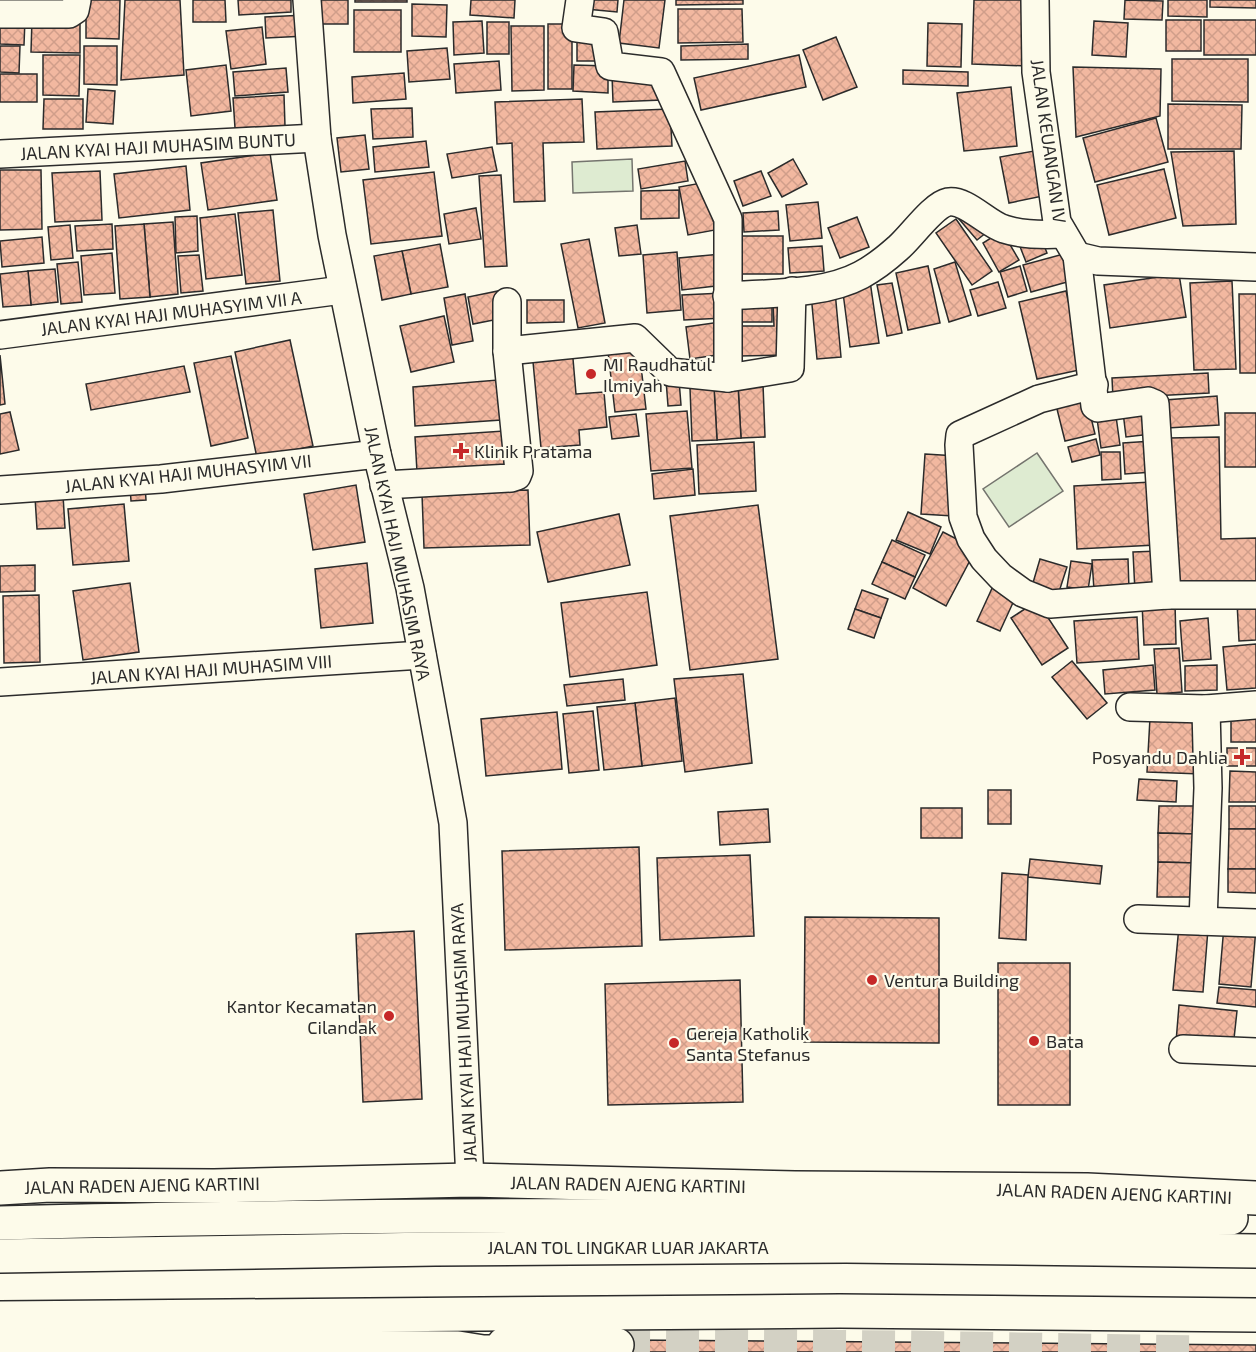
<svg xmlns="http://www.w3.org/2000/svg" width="1256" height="1352" font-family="'Exo 2',sans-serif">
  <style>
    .pitch { fill: #deebd1; stroke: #74746e; stroke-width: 1.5 }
    .building { fill: url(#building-cross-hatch); stroke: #2b2b2b; stroke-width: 1.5 }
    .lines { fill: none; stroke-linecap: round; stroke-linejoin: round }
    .highway-tunnel { stroke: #d3d1c4; stroke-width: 33; stroke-dasharray: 33 16; stroke-linecap: butt }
    .minor-casing { stroke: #2b2b2b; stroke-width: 30 }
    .highway-casing { stroke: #2b2b2b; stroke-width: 36 }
    .minor { stroke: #fdfbea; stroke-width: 27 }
    .highway { stroke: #fdfbea; stroke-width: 33 }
    .poi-dot { fill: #c62828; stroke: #fdfbea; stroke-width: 2 }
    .labels { text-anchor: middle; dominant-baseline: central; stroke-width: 4.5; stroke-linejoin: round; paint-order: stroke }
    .street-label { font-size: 18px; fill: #2b2b2b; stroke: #fdfbea }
    .poi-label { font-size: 18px; fill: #2b2b2b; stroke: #fdfbea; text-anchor: start }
  </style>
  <defs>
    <pattern id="building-cross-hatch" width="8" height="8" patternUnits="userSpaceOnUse" patternTransform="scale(1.5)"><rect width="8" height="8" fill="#f2b8a0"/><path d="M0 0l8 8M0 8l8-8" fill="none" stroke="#d09e8a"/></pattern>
  </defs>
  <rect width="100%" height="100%" fill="#fdfbea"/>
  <g class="pitch">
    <path d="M632,159L633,191L573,193L572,162Z"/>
    <path d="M1037,453L1063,491L1009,527L983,489Z"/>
  </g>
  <g class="building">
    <path d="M86,0H120L119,39L86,38Z"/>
    <path d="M125,0H180L184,75L121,80Z"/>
    <path d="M193,0H225L226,22H193Z"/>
    <path d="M238,0H291V12L239,15Z"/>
    <rect x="321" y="0" width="27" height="24"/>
    <rect x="355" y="0" width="52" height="2"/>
    <path d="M471,0H515L514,18L470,15Z"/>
    <path d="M587,0H618L617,12L586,9Z"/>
    <path d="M624,0H665L659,48L619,43Z"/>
    <path d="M676,0H743V4L676,5Z"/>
    <path d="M974,0H1029L1027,66L972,64Z"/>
    <path d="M1125,0L1163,1L1162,20L1124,19Z"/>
    <path d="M1168,0H1207V17L1168,16Z"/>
    <path d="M1210,0H1256V8L1210,7Z"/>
    <path d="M412,4L447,5L446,37L412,36Z"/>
    <path d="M678,9H742L743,42L678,43Z"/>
    <rect x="354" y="10" width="47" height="42"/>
    <path d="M305,15L306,36L266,38L265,17Z"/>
    <path d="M0,18L25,19L24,45L0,44Z"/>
    <path d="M32,19L80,20V53L31,52Z"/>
    <rect x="1166" y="20" width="35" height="31"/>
    <rect x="1204" y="20" width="52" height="35"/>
    <path d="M482,21L484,53L454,55L453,22Z"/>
    <path d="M1094,21L1128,23L1126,57L1092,55Z"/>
    <rect x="487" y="22" width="22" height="32"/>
    <path d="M928,23L962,24L961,67L927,66Z"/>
    <rect x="548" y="24" width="24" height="65"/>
    <path d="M511,26H544V90L512,91Z"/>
    <path d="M262,27L266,64L231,69L226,31Z"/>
    <rect x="577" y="33" width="20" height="28"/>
    <path d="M836,37L857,87L823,100L803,50Z"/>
    <path d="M748,44V59L681,60V46Z"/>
    <path d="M0,46H20L19,73L0,72Z"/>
    <path d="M84,46H117V85L84,84Z"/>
    <path d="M447,48L450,79L409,82L407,51Z"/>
    <path d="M43,55H80L79,96L43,95Z"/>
    <path d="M799,55L806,87L701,110L694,78Z"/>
    <path d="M1172,59H1248V102L1172,101Z"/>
    <path d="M499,61L501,90L456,93L454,64Z"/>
    <path d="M226,65L231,111L191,116L186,70Z"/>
    <path d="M574,65L608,66V93L573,91Z"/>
    <path d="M1073,67L1161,69L1160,116L1076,137Z"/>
    <path d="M286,68L288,92L235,96L233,72Z"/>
    <path d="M903,70L968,72V86L903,84Z"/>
    <path d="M404,73L406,99L353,103L352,77Z"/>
    <path d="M661,73L662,100L613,102L612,75Z"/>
    <rect x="0" y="74" width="37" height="28"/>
    <path d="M1011,87L1017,146L964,151L957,93Z"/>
    <path d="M88,89L115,91L113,124L86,122Z"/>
    <path d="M284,95L285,126L235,128L233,98Z"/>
    <path d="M44,99H83V129H43Z"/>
    <path d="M582,99L584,142L543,143L545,201L514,202L512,143L497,144L495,102Z"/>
    <path d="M1168,104L1242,105L1241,149H1168Z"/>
    <path d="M412,108L413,137L373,139L371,109Z"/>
    <path d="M670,109L672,146L597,149L595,112Z"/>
    <path d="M1156,118L1168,162L1095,182L1083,138Z"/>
    <path d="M365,135L369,169L341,172L337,138Z"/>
    <path d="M426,141L429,167L375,172L373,147Z"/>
    <path d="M492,147L497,171L452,178L447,154Z"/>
    <path d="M1034,151L1043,196L1009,203L1000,157Z"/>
    <path d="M1234,151L1236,224L1183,226L1171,152Z"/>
    <path d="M270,153L277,200L208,210L201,163Z"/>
    <path d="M793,159L807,184L782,197L768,173Z"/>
    <path d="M685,161L688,181L641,189L638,169Z"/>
    <path d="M186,166L190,210L119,218L114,174Z"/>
    <path d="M1164,169L1176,218L1109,235L1097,185Z"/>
    <path d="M0,170H41L42,229L0,230Z"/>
    <path d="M100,171L102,220L55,222L52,173Z"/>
    <path d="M761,171L771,196L743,206L734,181Z"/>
    <path d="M434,172L442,236L371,244L363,180Z"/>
    <path d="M501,175L507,266L485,267L479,176Z"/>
    <path d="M707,182L715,230L688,235L679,187Z"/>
    <path d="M679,190V218L641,219V191Z"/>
    <path d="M818,202L822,238L790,241L786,205Z"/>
    <path d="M476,208L481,239L449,244L444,214Z"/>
    <path d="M273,210L280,281L246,284L238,213Z"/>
    <path d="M778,211L779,230L744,232L743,213Z"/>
    <path d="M968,211L987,232L977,240L959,219Z"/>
    <path d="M235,214L242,275L206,279L200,218Z"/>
    <path d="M197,216L198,251L176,253L175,217Z"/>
    <path d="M857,217L869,247L840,258L828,228Z"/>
    <path d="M956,219L992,271L972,285L936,233Z"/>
    <path d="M173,222L178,294L150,297L144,224Z"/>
    <path d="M112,224L113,249L77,251L75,226Z"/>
    <path d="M144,224L150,297L120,299L115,226Z"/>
    <path d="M70,225L73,258L51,260L48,227Z"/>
    <path d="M637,225L641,254L619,256L615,228Z"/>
    <path d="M1002,231L1019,260L999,272L983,243Z"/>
    <path d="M1040,235L1047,253L1026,262L1019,244Z"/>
    <rect x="739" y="236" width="44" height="38"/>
    <path d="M42,237L44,263L2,267L0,241Z"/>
    <path d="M589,239L605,323L578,328L561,244Z"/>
    <path d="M440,244L448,287L411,294L402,251Z"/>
    <path d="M822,246L824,271L790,273L788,248Z"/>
    <path d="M402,251L411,294L382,300L374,256Z"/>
    <path d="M677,252L681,310L647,313L643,255Z"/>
    <path d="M1071,252L1078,279L1031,292L1023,265Z"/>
    <path d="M112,253L115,293L84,295L81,256Z"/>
    <path d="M721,254L724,285L682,290L679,258Z"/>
    <path d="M199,255L203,291L181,293L178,256Z"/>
    <path d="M78,262L82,302L61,304L57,264Z"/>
    <path d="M955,262L971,315L949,322L934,269Z"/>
    <path d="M928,266L940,323L908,330L896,273Z"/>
    <path d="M1020,266L1027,291L1008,297L1000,272Z"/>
    <path d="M55,269L58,302L31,305L28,271Z"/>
    <path d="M28,271L31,305L3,307L0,274Z"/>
    <path d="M1179,274L1186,317L1110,328L1104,285Z"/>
    <path d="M870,281L879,343L850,347L842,285Z"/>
    <path d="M1232,281L1236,369L1194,370L1190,283Z"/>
    <path d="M998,282L1006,308L978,316L970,290Z"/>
    <path d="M892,283L902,333L887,336L877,285Z"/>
    <path d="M498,291L504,318L473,324L468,297Z"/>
    <path d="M835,291L841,357L817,359L811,294Z"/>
    <path d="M1066,291L1084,369L1037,379L1019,302Z"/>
    <path d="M723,293L724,318L684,320L682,295Z"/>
    <path d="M465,294L473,341L452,345L444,298Z"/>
    <path d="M1239,294H1256V373H1240Z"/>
    <path d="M772,296V322H728V297Z"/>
    <path d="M527,300H564V322L527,323Z"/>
    <path d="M787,303L788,355L739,356V326H774L773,304Z"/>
    <path d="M444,316L454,362L411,372L400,326Z"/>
    <path d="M720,322L724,354L690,359L686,327Z"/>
    <path d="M290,340L313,446L257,458L235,352Z"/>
    <path d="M572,347L576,394L604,392L607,427L579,430L580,445L541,448L532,351Z"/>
    <path d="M639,349L646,409L615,412L608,352Z"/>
    <path d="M0,355L5,404L0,405Z"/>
    <path d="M231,356L248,438L211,446L194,363Z"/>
    <path d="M184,366L190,392L91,410L86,384Z"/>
    <path d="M1208,373L1209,393L1113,398L1112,378Z"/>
    <path d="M498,380L501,420L415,426L413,387Z"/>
    <path d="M666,380H679L681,405L668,406Z"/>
    <path d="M763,384L765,437L741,438L738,385Z"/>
    <path d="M738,385L741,438L717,440L714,387Z"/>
    <path d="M714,387L717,440L692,441L690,388Z"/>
    <path d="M1084,389L1095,434L1065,441L1054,397Z"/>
    <path d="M1217,396L1219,425L1167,428L1165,400Z"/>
    <path d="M1115,409L1120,445L1101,448L1096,411Z"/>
    <path d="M1149,410L1151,434L1126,437L1123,412Z"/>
    <path d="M687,411L692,468L651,471L646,414Z"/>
    <path d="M10,412L19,450L0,454V414Z"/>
    <rect x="1225" y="413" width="31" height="54"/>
    <path d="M636,414L639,436L612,439L609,417Z"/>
    <path d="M504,431L507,466L417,472L415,437Z"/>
    <path d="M1219,437L1221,539L1256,538V584L1172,586L1169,438Z"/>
    <path d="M1096,439L1100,455L1072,462L1068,447Z"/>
    <path d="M1152,441L1153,472L1125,474L1123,443Z"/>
    <path d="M754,442L756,491L699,494L697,445Z"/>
    <path d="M1101,452H1120L1121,479L1102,480Z"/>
    <path d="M925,454L957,456L953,516L921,514Z"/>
    <path d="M693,469L695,495L654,499L652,474Z"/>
    <path d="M1152,482L1156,545L1077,549L1074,486Z"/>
    <path d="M145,485L146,500L131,501L130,487Z"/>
    <path d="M356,485L365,542L313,550L304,494Z"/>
    <path d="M528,490L530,545L424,548L422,494Z"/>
    <path d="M63,495L65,528L37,529L35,497Z"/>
    <path d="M124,504L129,561L73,565L68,509Z"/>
    <path d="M758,505L778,659L690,670L670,516Z"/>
    <path d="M908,512L941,527L930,554L896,540Z"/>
    <path d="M619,514L630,565L548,582L537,532Z"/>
    <path d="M943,532L976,549L946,606L913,588Z"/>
    <path d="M892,540L925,555L915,577L882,562Z"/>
    <path d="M1159,551L1160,590L1135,592L1133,552Z"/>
    <path d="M1040,559L1067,567L1056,601L1030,593Z"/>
    <path d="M1128,559L1129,589L1094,590L1092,560Z"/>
    <path d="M1071,561L1092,564L1088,590L1067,587Z"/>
    <path d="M882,562L915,577L905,599L872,584Z"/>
    <path d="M367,563L373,623L321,628L315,569Z"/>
    <path d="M35,565V591L0,592V566Z"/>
    <path d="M130,583L139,652L83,660L73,591Z"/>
    <path d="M994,584L1017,594L1000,631L977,621Z"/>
    <path d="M862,590L888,599L881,618L855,609Z"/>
    <path d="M647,592L657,665L570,677L561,603Z"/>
    <path d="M39,595L40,662L4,663L3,596Z"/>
    <path d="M1037,601L1068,648L1042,665L1011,618Z"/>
    <path d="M1256,601V640L1239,641L1237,602Z"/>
    <path d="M1175,602L1176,644L1144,645L1142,603Z"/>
    <path d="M855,609L881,618L874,638L848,629Z"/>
    <path d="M1137,617L1139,659L1077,663L1074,621Z"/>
    <path d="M1208,618L1211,659L1183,661L1180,621Z"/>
    <path d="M1256,644V688L1227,690L1223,647Z"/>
    <path d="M1179,648L1182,692L1157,694L1154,649Z"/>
    <path d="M1072,661L1107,703L1087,719L1052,677Z"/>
    <path d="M1153,665L1155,690L1105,694L1103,670Z"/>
    <path d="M1217,665V690L1185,691V666Z"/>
    <path d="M743,674L752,763L685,772L674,679Z"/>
    <path d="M623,679L625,700L567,706L564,685Z"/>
    <path d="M675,698L682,761L642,766L635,703Z"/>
    <path d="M635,703L642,766L604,770L597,707Z"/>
    <path d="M593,711L599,770L569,773L563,714Z"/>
    <path d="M557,712L562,769L486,776L481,719Z"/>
    <rect x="1231" y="713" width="25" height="29"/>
    <path d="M1150,718L1203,720L1201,774L1147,772Z"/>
    <rect x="1227" y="748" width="29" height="18"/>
    <path d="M1230,771L1256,772V802H1229Z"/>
    <path d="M1139,779L1177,781L1176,802L1137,800Z"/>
    <rect x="988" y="790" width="23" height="34"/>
    <path d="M1159,806H1198L1197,834L1158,833Z"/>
    <rect x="1229" y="806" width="27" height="23"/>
    <rect x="921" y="808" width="41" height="30"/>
    <path d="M768,809L770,842L720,845L718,812Z"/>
    <path d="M1229,829H1256V869H1228Z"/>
    <path d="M1158,833L1197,834V863L1158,862Z"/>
    <path d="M639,847L642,946L505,950L502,851Z"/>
    <path d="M750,855L754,936L660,940L657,858Z"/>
    <path d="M1030,859L1102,866L1100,884L1028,877Z"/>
    <path d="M1158,862L1197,863V897H1157Z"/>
    <path d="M1228,869H1256V893L1228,892Z"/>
    <path d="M1002,873L1028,875L1026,940L999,938Z"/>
    <path d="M805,917L939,918V1043L804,1042Z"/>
    <path d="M1179,926L1208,929L1203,992L1173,990Z"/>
    <path d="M1224,926L1256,928L1251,987L1219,984Z"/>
    <path d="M414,931L422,1099L363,1102L356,934Z"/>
    <rect x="998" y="963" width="72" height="142"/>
    <path d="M740,980L743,1102L608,1105L605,984Z"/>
    <path d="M1219,987L1256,990V1007L1217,1003Z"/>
    <path d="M1179,1005L1237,1011L1233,1048L1176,1042Z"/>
    <path d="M628,1340L1256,1345V1352H627Z"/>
  </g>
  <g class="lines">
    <path class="highway-tunnel" d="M617,1345L904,1347L1198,1352"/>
    <defs>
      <g id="minor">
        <path d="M307,0L317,138L332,235L377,454L410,588L453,823L470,1180"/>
        <path d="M580,0L576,28L604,32L610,66L661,72L728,219V378"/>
        <path d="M1035,0L1036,72L1057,222L1077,256L1095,406L1098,408L1148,401L1155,404L1167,595"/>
        <path d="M0,14H69L75,10L77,0"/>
        <path d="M0,154L317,138"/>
        <path d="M1077,256L1098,261L1256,267"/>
        <path d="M727,296C769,293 824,295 861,275C874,268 888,257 898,248C911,237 933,205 948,202C966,199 987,224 1004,229C1022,235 1045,235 1063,234"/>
        <path d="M0,335L342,290"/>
        <path d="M507,351L635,338L670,372L728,378L790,368L792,291"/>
        <path d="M1094,385L1039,399L960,435L959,445L963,517L971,539L984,559L1001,577L1023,593L1050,604L1167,595H1256"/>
        <path d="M384,485L511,478L517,476L519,471L507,351V302"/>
        <path d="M0,490L161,479L377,454"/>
        <path d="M0,682L422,655"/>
        <path d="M1130,707L1206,709L1256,705"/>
        <path d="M1138,919L1256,923"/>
        <path d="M1203,921L1208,788L1206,709"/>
        <path d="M1183,1049L1256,1052"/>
      </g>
      <g id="highway">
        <path d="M0,1188L50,1185L214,1186L470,1180L795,1188L1087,1190L1256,1198"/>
        <path d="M0,1223C410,1212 821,1216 1231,1218"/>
        <path d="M0,1256L435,1249L846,1246L1256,1251"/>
        <path d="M0,1318L840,1311L1256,1315"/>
        <path d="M504,1344L617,1345"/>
        <path d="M0,1345L458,1348L483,1352H528"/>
      </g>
    </defs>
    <use href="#minor" class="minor-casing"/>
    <use href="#highway" class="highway-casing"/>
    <use href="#minor" class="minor"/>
    <use href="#highway" class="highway"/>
  </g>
  <g class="poi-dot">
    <circle cx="591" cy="374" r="6"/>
    <path d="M458 442h6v6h6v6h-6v6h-6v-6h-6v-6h6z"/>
    <path d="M1239 748h6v6h6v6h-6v6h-6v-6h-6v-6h6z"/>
    <circle cx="872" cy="980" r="6"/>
    <circle cx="389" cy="1016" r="6"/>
    <circle cx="1034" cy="1041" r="6"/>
    <circle cx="674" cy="1043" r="6"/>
  </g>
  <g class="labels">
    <g class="street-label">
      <text transform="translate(1049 141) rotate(82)">JALAN KEUANGAN IV</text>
      <text transform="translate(158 146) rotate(-3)">JALAN KYAI HAJI MUHASIM BUNTU</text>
      <text transform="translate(171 313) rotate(-7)">JALAN KYAI HAJI MUHASYIM VII A</text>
      <text transform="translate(188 473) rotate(-6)">JALAN KYAI HAJI MUHASYIM VII</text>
      <text transform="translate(398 553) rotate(78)">JALAN KYAI HAJI MUHASIM RAYA</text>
      <text transform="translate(211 669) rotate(-4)">JALAN KYAI HAJI MUHASIM VIII</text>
      <text transform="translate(463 1033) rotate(-93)">JALAN KYAI HAJI MUHASIM RAYA</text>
      <text transform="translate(628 1184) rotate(1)">JALAN RADEN AJENG KARTINI</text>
      <text transform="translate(142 1185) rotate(-1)">JALAN RADEN AJENG KARTINI</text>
      <text transform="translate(1114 1193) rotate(2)">JALAN RADEN AJENG KARTINI</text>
      <text x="628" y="1247">JALAN TOL LINGKAR LUAR JAKARTA</text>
    </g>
    <g class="poi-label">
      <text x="603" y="364">MI Raudhatul<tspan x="603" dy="21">Ilmiyah</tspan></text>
      <text x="474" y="451">Klinik Pratama</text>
      <text x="1228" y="757" text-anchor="end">Posyandu Dahlia</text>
      <text x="884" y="980">Ventura Building</text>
      <text x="377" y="1006" text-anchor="end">Kantor Kecamatan<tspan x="377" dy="21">Cilandak</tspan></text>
      <text x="686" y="1033">Gereja Katholik<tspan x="686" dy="21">Santa Stefanus</tspan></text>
      <text x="1046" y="1041">Bata</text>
    </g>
  </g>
</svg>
